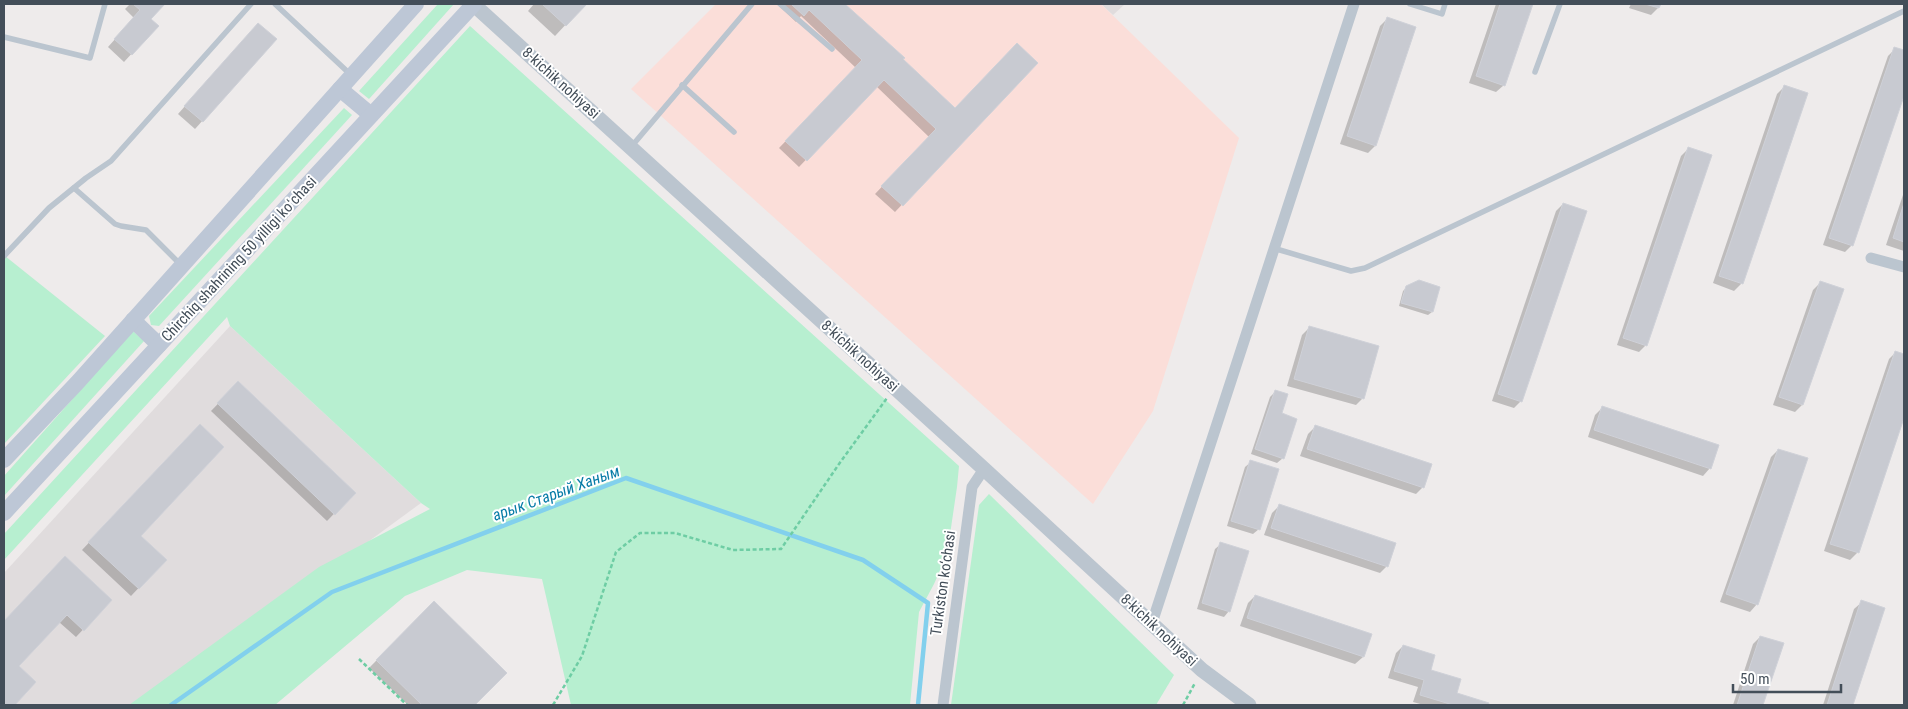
<svg xmlns="http://www.w3.org/2000/svg" width="1908" height="709" font-family="'Roboto Condensed',sans-serif">
  <style>
    .education { fill: #e0dcdd }
    .medical { fill: #fbded9 }
    .green { fill: #b7efd0 }
    .shadow { fill: #0003 }
    .lines { fill: none; stroke-linecap: round; stroke-linejoin: round }
    .stream { stroke: #82d0ed; stroke-width: 4.5 }
    .building { fill: #c8cad1; stroke: #cfd1d8 }
    .path { stroke: #6ecda4; stroke-width: 2.5; stroke-dasharray: 4 2.5; stroke-linecap: butt }
    .service { stroke: #bbc5cf; stroke-width: 5.5 }
    .minor { stroke: #bbc5cf; stroke-width: 11 }
    .tertiary { stroke: #bbc5cf; stroke-width: 15 }
    .secondary { stroke: #bdc7d6; stroke-width: 16 }
    .labels { text-anchor: middle; dominant-baseline: central; stroke-width: 4; stroke-linejoin: round; paint-order: stroke }
    .street-label { font-size: 15px; fill: #434e59; stroke: #fff }
    .water-label { font-size: 16px; font-style: italic; fill: #087ca7; stroke: #fff }
  </style>
  <rect width="100%" height="100%" fill="#eeebeb"/>
  <g class="education">
    <path d="M1101,4H1125L1113,15Z"/>
    <path d="M230,326L421,503L145,705H4V573Z"/>
  </g>
  <path class="medical" d="M716,4H1101L1239,138L1153,411L1093,504L631,89Z"/>
  <g class="green">
    <path d="M438,4H454L369,99L359,91Z"/>
    <path d="M470,26L959,466L957,487L947,555L934,584L919,612L910,705H571L542,579L467,570L405,596L275,705H129L319,567L430,509L421,503L230,326L227,317L4,560V534Z"/>
    <path d="M344,108L352,115L159,326L151,325L149,316Z"/>
    <path d="M5,256L105,336L4,444V257Z"/>
    <path d="M133,331L144,341L4,496V476Z"/>
    <path d="M989,494L1174,675L1156,705H951L979,505Z"/>
  </g>
  <g class="shadow">
    <path d="M130,4H163L149,19L157,26L124,62L108,47L134,18L125,9Z"/>
    <path d="M534,4H585L555,36L528,11Z"/>
    <path d="M779,4H843L955,109L1036,63L895,212L875,194L929,137L876,86L799,167L779,148L856,68L801,16L796,22L778,5Z"/>
    <path d="M1496,4H1531L1504,85L1496,92L1469,83Z"/>
    <path d="M1631,4H1660L1658,8L1651,15L1629,8Z"/>
    <path d="M1387,19L1375,146L1368,153L1340,144L1380,26Z"/>
    <path d="M251,32L275,40L195,129L178,114Z"/>
    <path d="M1895,49L1904,52V92L1852,245L1845,252L1823,245L1888,56Z"/>
    <path d="M1784,87L1742,283L1734,291L1713,283L1777,94Z"/>
    <path d="M1689,148L1646,345L1639,352L1617,345L1681,156Z"/>
    <path d="M1904,192V251L1886,245Z"/>
    <path d="M1563,204L1521,401L1514,408L1492,401L1556,211Z"/>
    <path d="M1820,283L1842,290L1802,405L1795,412L1773,405L1813,290Z"/>
    <path d="M1407,287L1439,288L1432,312L1428,315L1399,306L1403,291Z"/>
    <path d="M1309,328L1363,398L1356,405L1287,386L1302,335Z"/>
    <path d="M1896,352L1904,355V414L1857,553L1850,560L1824,551L1889,359Z"/>
    <path d="M238,383L354,493L327,521L211,411Z"/>
    <path d="M1276,391L1280,414L1283,458L1277,463L1251,454L1270,397Z"/>
    <path d="M1602,408L1710,468L1703,476L1588,437L1595,415Z"/>
    <path d="M1315,427L1423,487L1416,494L1300,456L1308,434Z"/>
    <path d="M193,433L139,536L165,560L131,596L82,550Z"/>
    <path d="M1778,450L1757,604L1750,612L1720,602L1771,457Z"/>
    <path d="M1251,462L1259,529L1253,534L1227,526L1245,467Z"/>
    <path d="M1279,506L1387,566L1380,573L1264,535L1272,513Z"/>
    <path d="M1221,544L1229,611L1224,617L1197,609L1215,549Z"/>
    <path d="M58,565L111,600L76,637L59,622L17,667L35,683L13,705H4V623Z"/>
    <path d="M1255,596L1370,634L1363,657L1355,664L1240,626L1248,603Z"/>
    <path d="M434,602L506,673L473,705H408L369,668Z"/>
    <path d="M1862,602L1883,609L1852,705H1823L1854,609Z"/>
    <path d="M1760,637L1782,644L1762,705H1733L1753,644Z"/>
    <path d="M1403,646L1455,694L1487,705H1424L1413,702L1418,687L1388,678L1396,653Z"/>
  </g>
  <g class="lines">
    <path class="stream" d="M171,705L332,592L626,478L863,560L928,603L918,705"/>
  </g>
  <g class="building">
    <path d="M133,4H165L151,19L159,26L132,55L114,39L140,10Z"/>
    <path d="M542,4H587L566,26Z"/>
    <path d="M791,4H845L905,58L903,59L955,108L1017,43L1038,63L903,206L881,186L936,129L884,80L807,161L785,141L862,60L809,10L804,16Z"/>
    <path d="M1500,4H1533L1505,86L1476,76Z"/>
    <path d="M1645,4H1661L1659,8Z"/>
    <path d="M1387,17L1416,27L1376,146L1347,136Z"/>
    <path d="M258,23L277,39L203,122L184,106Z"/>
    <path d="M1894,47L1904,50V96L1853,246L1829,238Z"/>
    <path d="M1784,85L1808,93L1743,284L1719,276Z"/>
    <path d="M1688,147L1712,155L1647,346L1623,338Z"/>
    <path d="M1563,203L1587,211L1522,402L1498,394Z"/>
    <path d="M1904,203V242L1893,238Z"/>
    <path d="M1419,280L1440,287L1433,312L1401,303L1406,286Z"/>
    <path d="M1820,281L1844,289L1803,405L1779,397Z"/>
    <path d="M1309,326L1379,346L1364,399L1294,379Z"/>
    <path d="M1895,351L1904,354V418L1859,553L1830,544Z"/>
    <path d="M238,381L356,493L335,515L217,403Z"/>
    <path d="M1275,390L1288,394L1282,413L1297,419L1284,459L1255,449Z"/>
    <path d="M1602,406L1719,445L1711,469L1594,430Z"/>
    <path d="M200,424L224,447L141,536L167,560L139,589L88,542Z"/>
    <path d="M1315,425L1432,464L1424,488L1307,449Z"/>
    <path d="M1778,449L1808,458L1758,605L1726,594Z"/>
    <path d="M1250,460L1279,469L1260,530L1231,521Z"/>
    <path d="M1279,504L1396,543L1388,567L1271,528Z"/>
    <path d="M1220,542L1249,551L1230,612L1202,603Z"/>
    <path d="M65,556L112,600L84,631L67,615L19,666L36,682L15,705H4V621Z"/>
    <path d="M1255,595L1372,634L1364,657L1247,618Z"/>
    <path d="M1861,600L1885,608L1853,705H1827Z"/>
    <path d="M434,601L507,673L475,705H422L376,660Z"/>
    <path d="M1760,636L1784,643L1763,705H1737Z"/>
    <path d="M1403,645L1435,655L1431,670L1461,679L1457,693L1489,703L1488,705H1453L1420,695L1424,680L1394,671Z"/>
  </g>
  <g class="lines">
    <g class="path">
      <path d="M359,659L407,705"/>
      <path d="M553,705L582,656L616,552L640,533H675L733,550L781,549L839,464L887,398"/>
      <path d="M1183,705L1195,683"/>
    </g>
    <g class="service">
      <path d="M275,4L350,74"/>
      <path d="M780,4L832,49"/>
      <path d="M1410,4L1442,14L1445,4"/>
      <path d="M4,37L90,58L105,4"/>
      <path d="M1535,72L1560,4"/>
      <path d="M682,85L734,132"/>
      <path d="M631,147L752,4"/>
      <path d="M74,188L115,224L121,226L146,230L181,265"/>
      <path d="M1273,248L1351,271L1365,268L1904,11"/>
      <path d="M4,256L49,208L86,178L111,161L251,4"/>
    </g>
    <g class="minor">
      <path d="M1871,258L1904,267"/>
      <path d="M1152,623L1354,4"/>
      <path d="M943,705L972,487L984,469"/>
    </g>
    <path class="tertiary" d="M473,4L984,469L1202,670L1249,705"/>
    <g class="secondary">
      <path d="M340,89L371,115"/>
      <path d="M133,320L159,345"/>
      <path d="M4,460L77,383L416,4"/>
      <path d="M4,513L474,4"/>
    </g>
  </g>
  <g class="labels">
    <g class="street-label">
      <text transform="translate(561 83) rotate(42)">8-kichik nohiyasi</text>
      <text transform="translate(239 259) rotate(-47)">Chirchiq shahrining 50 yilligi koʻchasi</text>
      <text transform="translate(860 356) rotate(42)">8-kichik nohiyasi</text>
      <text transform="translate(943 583) rotate(-82)">Turkiston ko‘chasi</text>
      <text transform="translate(1159 630) rotate(43)">8-kichik nohiyasi</text>
    </g>
    <g class="water-label">
      <text transform="translate(556 493) rotate(-20)">арык Старый Ханым</text>
    </g>
  </g>
  <rect width="1908" height="709" fill="none" stroke="#434e59" stroke-width="10"/>
  <path d="M1733 684v8h108v-8" fill="none" stroke="#434e59" stroke-width="2.5"/>
  <text x="1740" y="684" font-size="15" fill="#434e59" stroke="#ffffff" stroke-width="4" paint-order="stroke">50 m</text>
</svg>
